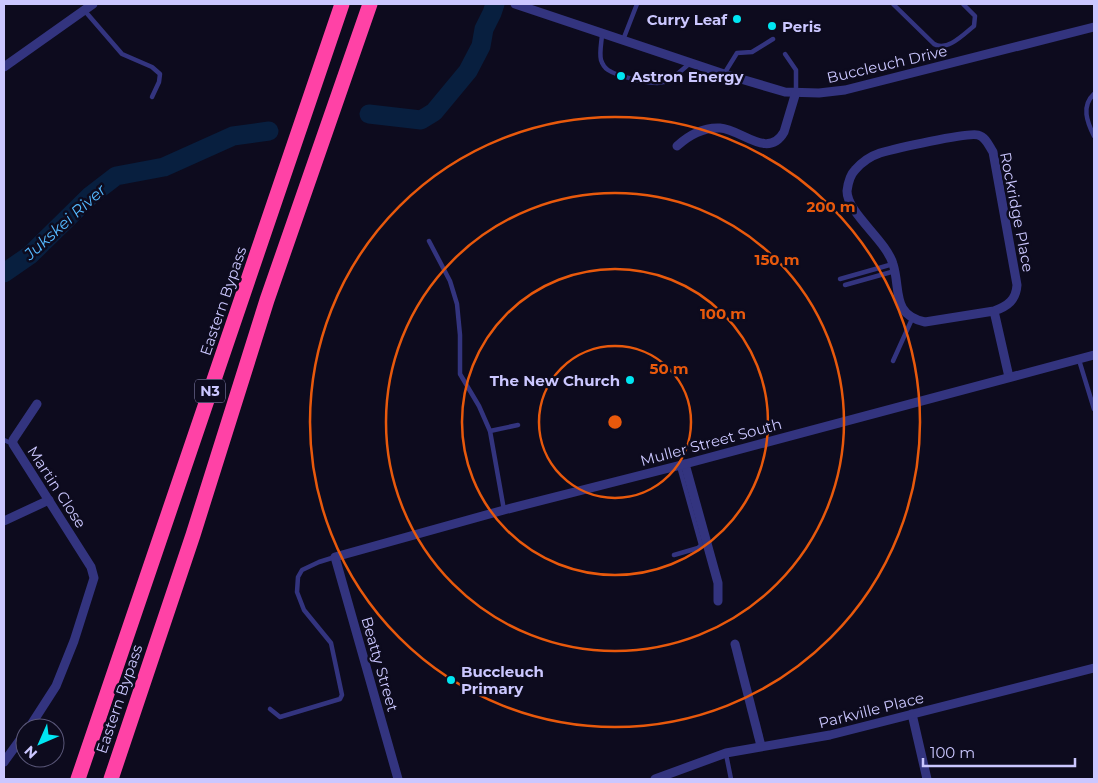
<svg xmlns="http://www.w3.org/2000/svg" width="1098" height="783" font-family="Montserrat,sans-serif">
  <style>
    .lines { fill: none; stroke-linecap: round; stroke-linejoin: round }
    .river { stroke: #081f3f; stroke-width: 19 }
    .lane { stroke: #33347f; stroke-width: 4.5 }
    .street { stroke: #33347f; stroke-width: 9 }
    .highway { stroke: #ff42a6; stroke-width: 15 }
    .ring { fill: none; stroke: #e8590c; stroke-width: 2.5 }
    .poi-dot { fill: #00e6f2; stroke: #0d0b1e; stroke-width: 2 }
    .labels { text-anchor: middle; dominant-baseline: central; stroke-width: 5; stroke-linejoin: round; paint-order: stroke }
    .shield { fill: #0d0b1e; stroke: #928fbc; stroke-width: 1 }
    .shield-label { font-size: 14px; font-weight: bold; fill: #cbc7ff }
    .poi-label { font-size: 15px; font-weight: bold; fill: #cbc7ff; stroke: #0d0b1e; text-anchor: start }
    .street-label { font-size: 15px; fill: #cbc7ff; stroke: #0d0b1e }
    .water-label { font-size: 16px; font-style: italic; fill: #55b9ff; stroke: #0d0b1e }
    .centre { fill: #e8590c; stroke: #0d0b1e; stroke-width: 2.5 }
    .ring-label { font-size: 15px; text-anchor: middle; font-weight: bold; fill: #e8590c; stroke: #0d0b1e; stroke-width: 5; stroke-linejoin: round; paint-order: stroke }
  </style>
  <rect width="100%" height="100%" fill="#0d0b1e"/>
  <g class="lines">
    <g class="river">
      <path d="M369,114L421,120L434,112L468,71L481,46L484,29L492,13L495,4"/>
      <path d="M4,273L30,255L90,196L116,176L164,167L233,136L269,131"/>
    </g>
    <g class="lane">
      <path d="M893,4L934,44C947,52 964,34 974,26L975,16L963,4"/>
      <path d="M84,10L122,54L152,67L160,74L159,82L152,97"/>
      <path d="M602,33C602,41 599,52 601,60C602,63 605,68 608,70C617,76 654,86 664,82C673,79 682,70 689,64"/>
      <path d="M623,40L637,4"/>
      <path d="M785,54L796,70V92"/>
      <path d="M724,74L737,53L752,52L773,39"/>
      <path d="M1094,94C1081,106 1087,122 1094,136"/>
      <path d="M429,241L450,281L457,304L460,335V374L479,406L490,431L504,510"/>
      <path d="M840,279L893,264"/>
      <path d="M845,285L895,271"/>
      <path d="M1079,360L1094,409"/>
      <path d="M893,361L912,319"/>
      <path d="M490,431L518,425"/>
      <path d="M4,440L13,444"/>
      <path d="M674,555L698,548L701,545L679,466"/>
      <path d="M270,709L280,717L340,699L342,695L331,643L304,610L297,592L298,577L302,570L319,562L335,557"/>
      <path d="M726,754L731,779"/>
    </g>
    <g class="street">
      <path d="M515,4L724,74L785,92L819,93L845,90L1094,27"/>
      <path d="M4,67L93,4"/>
      <path d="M677,146C689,135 703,127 720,128C741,129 768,160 784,132L796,92"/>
      <path d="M994,311L925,322C891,315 901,289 893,264C886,240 847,213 847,191C848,183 850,175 855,170C861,163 871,156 880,153C894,149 967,132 978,135C986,137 989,146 993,152L1017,285C1016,300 1008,306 994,311L1009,377"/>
      <path d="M685,464L718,583V601"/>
      <path d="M4,521L49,500"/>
      <path d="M735,644L761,746"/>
      <path d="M912,714L927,779"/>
      <path d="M29,728L56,686L74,641L94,578L91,567L13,444V440L37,404"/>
      <path d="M4,762L25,733"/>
      <path d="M398,779L335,557L504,510L685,464L1094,355"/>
      <path d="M655,779L726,753L830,735L1094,668"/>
    </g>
    <g class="highway">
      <path d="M78,779L342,4"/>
      <path d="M111,779L193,535L267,300L370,4"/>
    </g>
  </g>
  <g class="ring">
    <circle cx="615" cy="422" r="76"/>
    <circle cx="615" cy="422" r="153"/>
    <circle cx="615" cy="422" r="229"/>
    <circle cx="615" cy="422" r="305"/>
  </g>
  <g class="poi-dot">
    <circle cx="737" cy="19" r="5"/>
    <circle cx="772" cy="26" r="5"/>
    <circle cx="621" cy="76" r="5"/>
    <circle cx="630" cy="380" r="5"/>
    <circle cx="451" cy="680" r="5"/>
  </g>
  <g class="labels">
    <rect class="shield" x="195" y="379.5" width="30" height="23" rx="4"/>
    <g class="shield-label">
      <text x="210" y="391">N3</text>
    </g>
    <g class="poi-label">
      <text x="727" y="19" text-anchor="end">Curry Leaf</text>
      <text x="782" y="26">Peris</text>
      <text x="631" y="76">Astron Energy</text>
      <text x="620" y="380" text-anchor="end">The New Church</text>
      <text x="461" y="671">Buccleuch<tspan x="461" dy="17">Primary</tspan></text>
    </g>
    <g class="street-label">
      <text transform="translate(887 64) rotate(-13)">Buccleuch Drive</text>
      <text transform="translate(1017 212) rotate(79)">Rockridge Place</text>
      <text transform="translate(223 301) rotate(-71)">Eastern Bypass</text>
      <text transform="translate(711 442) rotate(-15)">Muller Street South</text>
      <text transform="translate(57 487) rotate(57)">Martin Close</text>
      <text transform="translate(380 664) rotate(74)">Beatty Street</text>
      <text transform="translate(119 699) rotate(-71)">Eastern Bypass</text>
      <text transform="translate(871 710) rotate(-14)">Parkville Place</text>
    </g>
    <g class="water-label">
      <text transform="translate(65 222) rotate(-42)">Jukskei River</text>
    </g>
  </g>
  <circle cx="615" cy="422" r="8" class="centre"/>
  <g class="ring-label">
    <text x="831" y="212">200 m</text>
    <text x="777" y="265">150 m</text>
    <text x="723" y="319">100 m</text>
    <text x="669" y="374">50 m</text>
  </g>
  <rect width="1098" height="783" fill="none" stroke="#cbc7ff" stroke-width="10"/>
  <g transform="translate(40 743) rotate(225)"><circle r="24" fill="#0d0b1e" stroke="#595678"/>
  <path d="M0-4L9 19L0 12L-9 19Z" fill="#00e6f2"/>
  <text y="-8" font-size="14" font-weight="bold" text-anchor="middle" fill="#cbc7ff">N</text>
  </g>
  <path d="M923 758v8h152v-8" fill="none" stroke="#cbc7ff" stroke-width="2.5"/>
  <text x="930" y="758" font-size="15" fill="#cbc7ff" stroke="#0d0b1e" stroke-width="4" paint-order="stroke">100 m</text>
</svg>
